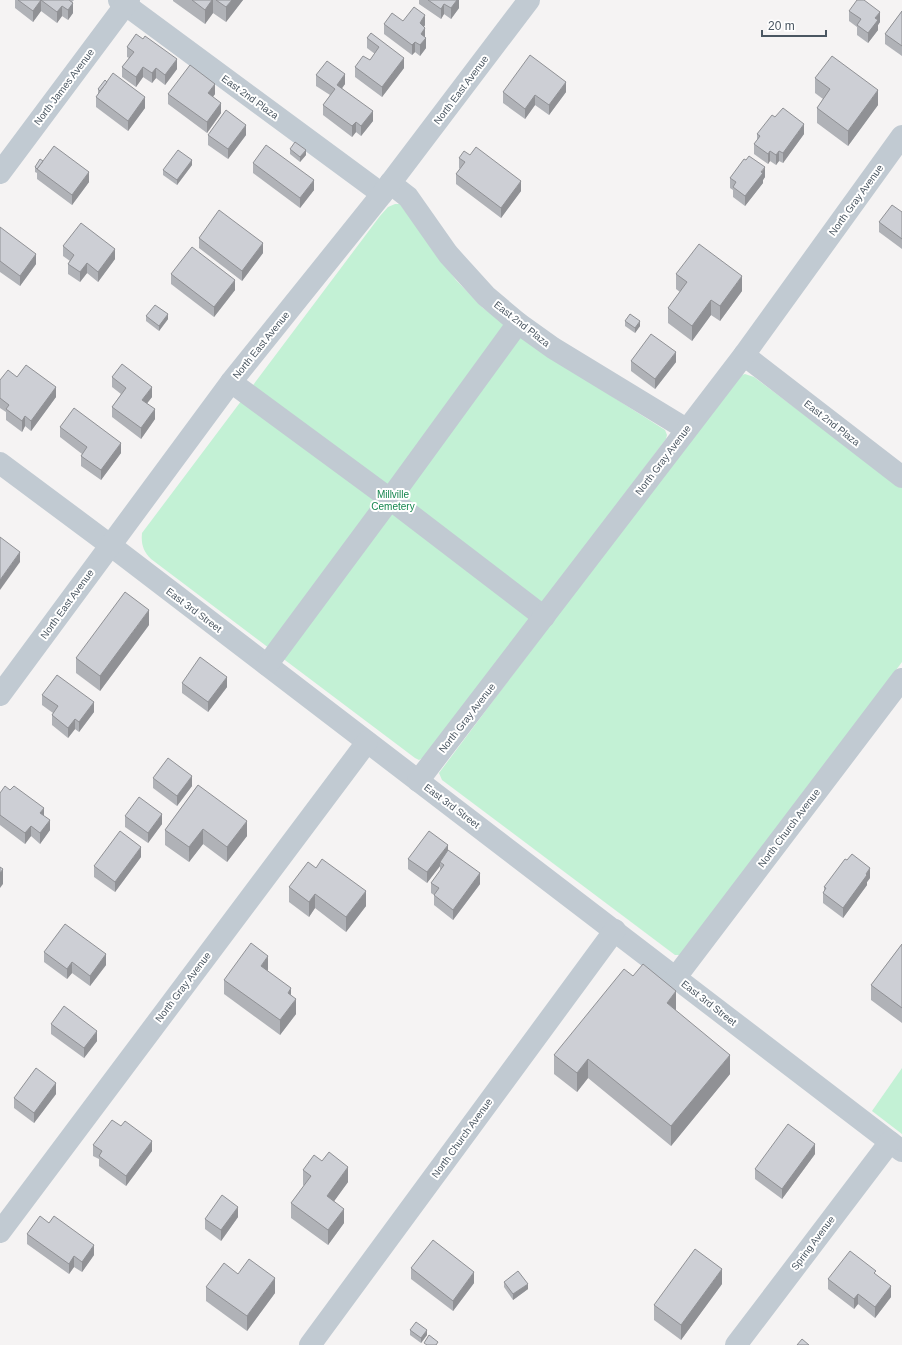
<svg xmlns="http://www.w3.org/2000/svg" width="902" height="1345" font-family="Arial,sans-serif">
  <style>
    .green { fill: #c3f1d5 }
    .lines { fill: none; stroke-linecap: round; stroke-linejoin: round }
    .minor { stroke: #c1cad2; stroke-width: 22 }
    .wall { fill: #b0b2b7 }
    .shaded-wall { fill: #909195 }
    .building { fill: #cdcfd5; stroke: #909195 }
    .labels { text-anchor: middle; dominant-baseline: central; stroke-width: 4; stroke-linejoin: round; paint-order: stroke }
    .street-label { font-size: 10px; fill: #4a5661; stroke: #fff }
    .park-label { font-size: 10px; fill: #17864f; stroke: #fff }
  </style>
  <rect width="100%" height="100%" fill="#f5f3f3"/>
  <g class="green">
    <path d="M395,204H400L456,280L483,308L616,399L665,430L667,435L666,439L428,755L419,760L415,758L151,559C143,551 141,544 142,533L380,216L388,207Z"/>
    <path d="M745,374L754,377L902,488V662L685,950L680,955H675L442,780L439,773L733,381L742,375Z"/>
    <path d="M902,1068V1134L872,1111Z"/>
  </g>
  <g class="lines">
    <g class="minor">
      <path d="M119,0L382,194"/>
      <path d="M0,173L129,0"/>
      <path d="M390,183L408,197L448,254L486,296L518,323L553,348L686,429"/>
      <path d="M744,355L902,477"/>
      <path d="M231,382L390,499L544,617"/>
      <path d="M0,463L110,545L902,1151"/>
      <path d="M267,665L390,499L518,323"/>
      <path d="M0,695L231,382L382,194L529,0"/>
      <path d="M418,781L744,355L902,136"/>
      <path d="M676,977L902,679"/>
      <path d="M0,1232L367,742"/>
      <path d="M310,1345L615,930"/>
      <path d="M736,1345L890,1142"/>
    </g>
  </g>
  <g class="wall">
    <path d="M15,0H74L72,2L73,13L68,20L62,16L57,23L41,11L33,22L15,8Z"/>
    <path d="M173,0H243L226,22L213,13L205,24L173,1Z"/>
    <path d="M419,0H459V8L451,19L444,14L441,19L419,4Z"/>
    <path d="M849,11L880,22L878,25V30L868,43L857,35V27L849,21Z"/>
    <path d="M902,11V56L885,44V34Z"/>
    <path d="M403,21L425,25L424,27L426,48L420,56L415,52L412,55L384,34V24Z"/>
    <path d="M371,33L404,68L382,97L355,77V67L370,60L375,54L367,48V38Z"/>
    <path d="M127,47L177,69L165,85L156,78L152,83L143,77L136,87L122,77V67L129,58L127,57Z"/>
    <path d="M316,75L345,84L342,88L373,121L361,136L356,132L352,137L323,115V105L330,95L316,86Z"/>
    <path d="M815,78L878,105L848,146L817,123V108L823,99L815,93Z"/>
    <path d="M98,89L145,108L128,131L96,107V97L98,94Z"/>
    <path d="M503,92H566L549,115L535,105L525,119L503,103Z"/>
    <path d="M168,94H215L213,97L221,113L207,133L168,104Z"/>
    <path d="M757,134H804L783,163L779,161L776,165L770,161L768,164L754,154V144L757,140Z"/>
    <path d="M208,135H246L228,159L208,145Z"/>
    <path d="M290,149L306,155L300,162L290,154Z"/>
    <path d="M459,158L521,191L501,218L456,184V174L460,169L459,168Z"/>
    <path d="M43,161L89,182L72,205L37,179V173L35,172V167Z"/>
    <path d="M253,163L314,190L300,208L253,173Z"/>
    <path d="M192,165L177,185L163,175V170Z"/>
    <path d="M765,177L763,180V183L745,206L733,197V190L730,188V178Z"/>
    <path d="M902,212V249L879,232V222Z"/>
    <path d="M0,227L36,264L20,286L0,272Z"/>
    <path d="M199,238L263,253L242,281L199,248Z"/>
    <path d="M63,246L115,259L98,282L87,273L80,282L68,274V264L70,261L63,256Z"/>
    <path d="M171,274L235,290L214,317L171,284Z"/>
    <path d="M676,274L742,291L720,321L711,315L692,341L668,323V308L680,292L676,289Z"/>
    <path d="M146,316L168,319L159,331L146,321Z"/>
    <path d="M625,321L640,326L635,333L625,326Z"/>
    <path d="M631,361L676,362L655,389L631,371Z"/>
    <path d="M17,377L56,397L31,431L25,426L22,432L6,420V412L0,408V380Z"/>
    <path d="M112,377L152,397L147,403L155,419L141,439L112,417V407L121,394L112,387Z"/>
    <path d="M60,427L121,453L101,480L81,466V456L82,454L60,437Z"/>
    <path d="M149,625L100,691L76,673V658Z"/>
    <path d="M182,683L227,687L208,712L182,693Z"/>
    <path d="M42,695L94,712L79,732L75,729L68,738L52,725V715L53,713L42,705Z"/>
    <path d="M153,778L192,786L177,806L153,788Z"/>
    <path d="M198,785L247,836L227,862L203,844L189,862L165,845V830Z"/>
    <path d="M10,790L44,816L50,830L40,844L31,836L25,844L0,825V793Z"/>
    <path d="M125,816L162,824L148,843L125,827Z"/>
    <path d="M448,851L480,884L453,920L434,905V895L431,893V883L440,871V866L427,883L408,869V859Z"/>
    <path d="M141,857L115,892L94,877V866Z"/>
    <path d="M870,878L867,882V885L843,918L823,903V893L824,891V887Z"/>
    <path d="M289,887L366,906L346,932L315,908L309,917L289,902Z"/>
    <path d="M902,944V1023L871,1000V985Z"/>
    <path d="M44,952L106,965L90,986L72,973L67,979L44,962Z"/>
    <path d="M268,971L291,996L296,1014L280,1035L224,994V980Z"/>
    <path d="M676,1011L730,1074L671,1146L588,1078L577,1092L554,1074V1055Z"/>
    <path d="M51,1024L97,1041L84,1058L51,1034Z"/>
    <path d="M56,1094L34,1123L14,1108V1098Z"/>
    <path d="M93,1145L152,1151L126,1186L99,1166V1159L93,1156Z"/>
    <path d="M815,1154L782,1199L755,1179V1169Z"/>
    <path d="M303,1170L348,1182L334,1201L344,1223L328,1245L291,1218V1203L304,1186L303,1185Z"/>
    <path d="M238,1217L221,1241L205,1229V1219Z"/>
    <path d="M27,1234L94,1255L82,1272L74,1267L69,1274L27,1244Z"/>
    <path d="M411,1268L474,1283L453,1311L411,1279Z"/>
    <path d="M876,1275L891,1297L875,1318L858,1304L854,1309L828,1289V1279Z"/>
    <path d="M504,1282L528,1289L513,1300L504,1287Z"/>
    <path d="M722,1284L681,1340L654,1320V1305Z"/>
    <path d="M206,1287L275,1293L247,1331L206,1301Z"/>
    <path d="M410,1330L427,1335L421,1343L410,1335Z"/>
  </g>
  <g class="shaded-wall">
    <path d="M41,0V11L33,22V11Z"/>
    <path d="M212,0H213V13L205,24V10Z"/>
    <path d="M232,0H243L226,22V7Z"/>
    <path d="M457,0H459V8L451,19V8Z"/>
    <path d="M73,3V13L68,20V10Z"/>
    <path d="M444,4V14L441,19V9Z"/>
    <path d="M62,6V16L57,23V12Z"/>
    <path d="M880,12V22L878,25V30L868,43V33L875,18Z"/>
    <path d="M425,15V25L420,33V23Z"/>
    <path d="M425,28V38L421,34Z"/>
    <path d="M426,38V48L420,56V45Z"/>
    <path d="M415,42V52L412,55V45Z"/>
    <path d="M404,58V68L382,97V87Z"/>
    <path d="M177,59V69L165,85V75Z"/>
    <path d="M143,67V77L136,87V77Z"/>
    <path d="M156,68V78L152,83V73Z"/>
    <path d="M345,74V84L337,95V85Z"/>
    <path d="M566,82V92L549,115V105Z"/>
    <path d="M215,84V94L208,103V93Z"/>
    <path d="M878,90V105L848,146V131Z"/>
    <path d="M535,95V105L525,119V109Z"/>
    <path d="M145,97V108L128,131V121Z"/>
    <path d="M221,103V113L207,133V122Z"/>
    <path d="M373,111V121L361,136V126Z"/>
    <path d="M356,122V132L352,137V126Z"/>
    <path d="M804,124V134L783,163V153Z"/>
    <path d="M246,125V135L228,159V149Z"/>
    <path d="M306,150V155L300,162V157Z"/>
    <path d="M770,151V161L768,164V154Z"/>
    <path d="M779,151V161L776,165V155Z"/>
    <path d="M192,160V165L177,185V180Z"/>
    <path d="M765,167V177L763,180V183L745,206V196Z"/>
    <path d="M89,172V182L72,205V195Z"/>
    <path d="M314,180V190L300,208V198Z"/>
    <path d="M521,181V191L501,218V208Z"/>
    <path d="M263,243V253L242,281V271Z"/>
    <path d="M115,249V259L98,282V272Z"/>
    <path d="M36,254V264L20,286V276Z"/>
    <path d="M87,263V273L80,282V272Z"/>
    <path d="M742,276V291L720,321V306Z"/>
    <path d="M235,280V290L214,317V307Z"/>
    <path d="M711,300V315L692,341V326Z"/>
    <path d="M168,314V319L159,331V326Z"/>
    <path d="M640,321V326L635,333V328Z"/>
    <path d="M676,352V362L655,389V379Z"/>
    <path d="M56,387V397L31,431V421Z"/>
    <path d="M152,387V397L142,410V400Z"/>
    <path d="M155,409V419L141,439V428Z"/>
    <path d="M25,416V426L22,432V421Z"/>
    <path d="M121,443V453L101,480V470Z"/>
    <path d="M20,552V562L0,590V580Z"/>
    <path d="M149,610V625L100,691V676Z"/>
    <path d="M227,677V687L208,712V702Z"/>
    <path d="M94,702V712L79,732V722Z"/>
    <path d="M75,719V729L68,738V728Z"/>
    <path d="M192,776V786L177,806V796Z"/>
    <path d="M44,808V818L40,813Z"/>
    <path d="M162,814V824L148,843V833Z"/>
    <path d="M50,820V830L40,844V833Z"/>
    <path d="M247,821V836L227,862V847Z"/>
    <path d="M31,826V836L25,844V833Z"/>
    <path d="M203,829V844L189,862V847Z"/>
    <path d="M448,845V855L440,862V866L427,883V872Z"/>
    <path d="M141,847V857L115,892V882Z"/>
    <path d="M870,868V878L867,882V885L843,918V908Z"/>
    <path d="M3,869V884L0,888V873Z"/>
    <path d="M480,873V884L453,920V910Z"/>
    <path d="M366,891V906L346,932V917Z"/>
    <path d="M315,894V908L309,917V902Z"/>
    <path d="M106,954V965L90,986V976Z"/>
    <path d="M268,956V971L261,981V966Z"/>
    <path d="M72,962V973L67,979V969Z"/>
    <path d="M291,988V1003L288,993Z"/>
    <path d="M676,991V1011L667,1003Z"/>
    <path d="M296,999V1014L280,1035V1020Z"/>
    <path d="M97,1031V1041L84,1058V1048Z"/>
    <path d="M730,1055V1074L671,1146V1126Z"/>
    <path d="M588,1059V1078L577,1092V1073Z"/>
    <path d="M56,1083V1094L34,1123V1113Z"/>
    <path d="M152,1141V1151L126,1186V1176Z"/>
    <path d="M815,1144V1154L782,1199V1189Z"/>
    <path d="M348,1167V1182L327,1211V1196Z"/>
    <path d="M238,1207V1217L221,1241V1230Z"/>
    <path d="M344,1209V1223L328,1245V1230Z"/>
    <path d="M94,1245V1255L82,1272V1262Z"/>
    <path d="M74,1256V1267L69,1274V1264Z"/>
    <path d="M722,1269V1284L681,1340V1325Z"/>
    <path d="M474,1272V1283L453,1311V1301Z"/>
    <path d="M275,1278V1293L247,1331V1316Z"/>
    <path d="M528,1284V1289L513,1300V1294Z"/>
    <path d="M891,1286V1297L875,1318V1307Z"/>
    <path d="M858,1294V1304L854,1309V1299Z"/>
    <path d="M427,1330V1335L421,1343V1338Z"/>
  </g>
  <g class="building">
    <path d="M18,0H69L73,3L68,10L62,6L57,12L41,0L33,11Z"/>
    <path d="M192,0H212L205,10Z"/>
    <path d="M216,0H232L226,7Z"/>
    <path d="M428,0H457L451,8L444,4L441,9Z"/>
    <path d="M857,0H864L880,12L875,18L878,20L868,33L857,25L861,19L849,11Z"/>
    <path d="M414,7L425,15L420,23L425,28L421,34L426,38L420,45L415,42L412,45L384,24L392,13L403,21Z"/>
    <path d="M902,11V46L885,34Z"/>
    <path d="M371,33L404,58L382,87L355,67L363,56L370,60L379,47L367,38Z"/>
    <path d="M136,34L143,39L145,36L177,59L165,75L156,68L152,73L143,67L136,77L122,67L134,52L127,47Z"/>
    <path d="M530,55L566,82L549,105L535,95L525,109L503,92Z"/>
    <path d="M832,56L878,90L848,131L817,108L830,89L815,78Z"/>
    <path d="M327,61L345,74L337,85L373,111L361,126L356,122L352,126L323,105L335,89L316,75Z"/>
    <path d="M190,65L215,84L208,93L221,103L207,122L168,94Z"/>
    <path d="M113,73L145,97L128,121L96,97Z"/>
    <path d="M105,80L107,82L100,91L98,89Z"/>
    <path d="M783,108L804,124L783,153L779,151L776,155L770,151L768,154L754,144L760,136L757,134L772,115L775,117Z"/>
    <path d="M226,110L246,125L228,149L208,135Z"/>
    <path d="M295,142L306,150L300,157L290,149Z"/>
    <path d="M266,145L314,180L300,198L253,163Z"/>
    <path d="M54,146L89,172L72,195L37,169Z"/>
    <path d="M476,147L521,181L501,208L456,174L465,162L459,158L464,151L470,155Z"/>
    <path d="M178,150L192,160L177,180L163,170Z"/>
    <path d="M749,156L765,167L761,172L763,173L745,196L733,187L736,182L730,178L744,159L746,160Z"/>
    <path d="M40,159L43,161L37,169L35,167Z"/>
    <path d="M892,205L902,212V239L879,222Z"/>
    <path d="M219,210L263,243L242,271L199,238Z"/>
    <path d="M81,223L115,249L98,272L87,263L80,272L68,264L74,255L63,246Z"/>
    <path d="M0,227L36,254L20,276L0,261Z"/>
    <path d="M699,244L742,276L720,306L711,300L692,326L668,308L687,282L676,274Z"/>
    <path d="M192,247L235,280L214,307L171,274Z"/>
    <path d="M155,305L168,314L159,326L146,316Z"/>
    <path d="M630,314L640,321L635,328L625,321Z"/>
    <path d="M651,334L676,352L655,379L631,361Z"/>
    <path d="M122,364L152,387L142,400L155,409L141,428L112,407L126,388L112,377Z"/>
    <path d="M26,365L56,387L31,421L25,416L22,421L6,409L9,405L0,398V380L8,370L17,377Z"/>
    <path d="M74,408L121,443L101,470L81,456L87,447L60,427Z"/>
    <path d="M0,537L20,552L0,580Z"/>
    <path d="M125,592L149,610L100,676L76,658Z"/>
    <path d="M200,657L227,677L208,702L182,683Z"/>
    <path d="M57,675L94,702L79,722L75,719L68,728L52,715L58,706L42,695Z"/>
    <path d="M168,758L192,776L177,796L153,778Z"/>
    <path d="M198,785L247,821L227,847L203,829L189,847L165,830Z"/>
    <path d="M5,786L10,790L14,786L44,808L40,813L50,820L40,833L31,826L25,833L0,815V793Z"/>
    <path d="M139,797L162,814L148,833L125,816Z"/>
    <path d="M120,831L141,847L115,882L94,866Z"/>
    <path d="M429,831L448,845L427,872L408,859Z"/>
    <path d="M448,850L480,873L453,910L434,895L439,888L431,883L444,865L440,862Z"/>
    <path d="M852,854L870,868L866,874L867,875L843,908L823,893L826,888L824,887L845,859L847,860Z"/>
    <path d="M322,859L366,891L346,917L315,894L309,902L289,887L308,862L316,868Z"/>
    <path d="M0,867L3,869L0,873Z"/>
    <path d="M65,924L106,954L90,976L72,962L67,969L44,952Z"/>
    <path d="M251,943L268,956L261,966L291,988L288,993L296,999L280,1020L224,980Z"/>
    <path d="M902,944V1008L871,985Z"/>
    <path d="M643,964L676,991L667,1003L730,1055L671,1126L588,1059L577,1073L554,1055L624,969L633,976Z"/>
    <path d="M64,1006L97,1031L84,1048L51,1024Z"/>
    <path d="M36,1068L56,1083L34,1113L14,1098Z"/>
    <path d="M112,1120L121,1126L125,1121L152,1141L126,1176L99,1156L102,1151L93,1145Z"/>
    <path d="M788,1124L815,1144L782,1189L755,1169Z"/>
    <path d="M329,1152L348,1167L327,1196L344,1209L328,1230L291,1203L311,1176L303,1170L314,1155L322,1161Z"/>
    <path d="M222,1195L238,1207L221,1230L205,1219Z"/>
    <path d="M40,1216L49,1223L54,1216L94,1245L82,1262L74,1256L69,1264L27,1234Z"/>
    <path d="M433,1240L474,1272L453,1301L411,1268Z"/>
    <path d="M695,1249L722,1269L681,1325L654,1305Z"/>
    <path d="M850,1251L876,1271L874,1273L891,1286L875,1307L858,1294L854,1299L828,1279Z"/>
    <path d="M249,1259L275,1278L247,1316L206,1287L224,1263L238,1274Z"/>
    <path d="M518,1271L528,1284L513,1294L504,1282Z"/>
    <path d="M416,1322L427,1330L421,1338L410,1330Z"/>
    <path d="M429,1335L438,1342L436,1345H427L424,1343Z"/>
    <path d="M802,1339L809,1345H797Z"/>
  </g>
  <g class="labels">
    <g class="street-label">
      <text transform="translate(64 87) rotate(-53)">North James Avenue</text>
      <text transform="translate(461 90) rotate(-53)">North East Avenue</text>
      <text transform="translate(250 97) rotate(36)">East 2nd Plaza</text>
      <text transform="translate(856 200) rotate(-54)">North Gray Avenue</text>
      <text transform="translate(522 324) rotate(38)">East 2nd Plaza</text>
      <text transform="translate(261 345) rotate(-51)">North East Avenue</text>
      <text transform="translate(832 423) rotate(38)">East 2nd Plaza</text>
      <text transform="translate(663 460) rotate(-53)">North Gray Avenue</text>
      <text transform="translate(67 604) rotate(-54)">North East Avenue</text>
      <text transform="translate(194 610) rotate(37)">East 3rd Street</text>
      <text transform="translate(467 718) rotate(-52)">North Gray Avenue</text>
      <text transform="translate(452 806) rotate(37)">East 3rd Street</text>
      <text transform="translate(789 828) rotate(-53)">North Church Avenue</text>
      <text transform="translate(183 987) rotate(-53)">North Gray Avenue</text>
      <text transform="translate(709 1003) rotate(38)">East 3rd Street</text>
      <text transform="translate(462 1138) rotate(-54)">North Church Avenue</text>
      <text transform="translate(813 1243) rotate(-53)">Spring Avenue</text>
    </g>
    <g class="park-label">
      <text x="393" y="494">Millville<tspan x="393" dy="12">Cemetery</tspan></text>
    </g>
  </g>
  <path d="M762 30v6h64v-6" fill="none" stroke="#4a5661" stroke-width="2"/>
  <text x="768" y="30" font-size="12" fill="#4a5661" stroke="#ffffff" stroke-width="3" paint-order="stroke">20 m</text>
</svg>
